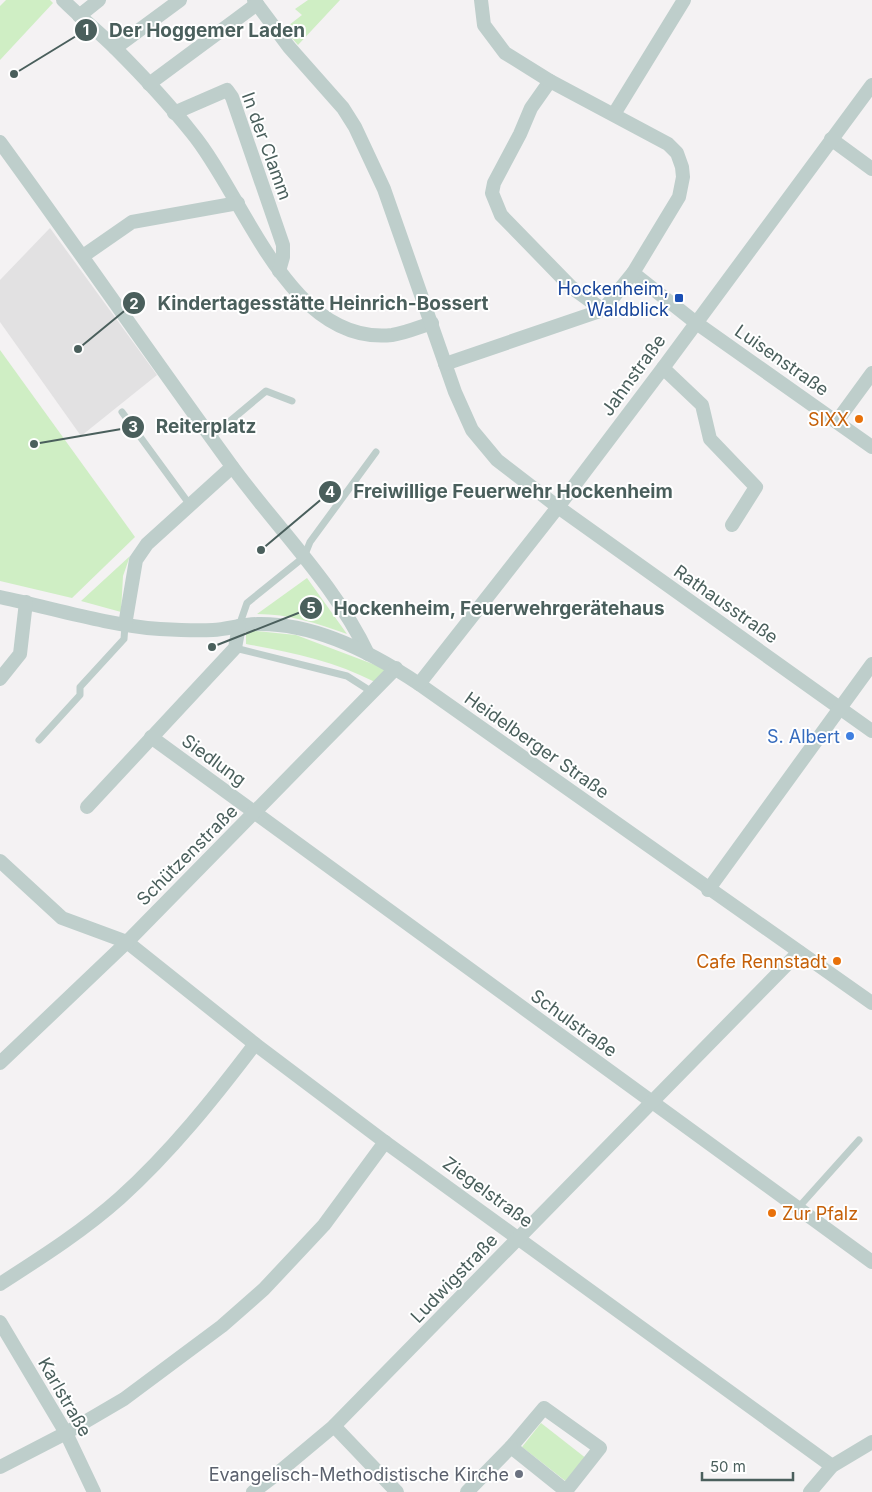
<svg xmlns="http://www.w3.org/2000/svg" width="872" height="1492" font-family="Inter,sans-serif">
  <style>
    .education { fill: #e2e1e2 }
    .green { fill: #cfeec4 }
    .lines { fill: none; stroke-linecap: round; stroke-linejoin: round }
    .lane { stroke: #bececb; stroke-width: 7 }
    .street { stroke: #bececb; stroke-width: 14 }
    .transit-dot { fill: #1a4fb4; stroke: #fff; stroke-width: 2 }
    .food-dot { fill: #e8710a; stroke: #fff; stroke-width: 2 }
    .shop-dot { fill: #3f7fe0; stroke: #fff; stroke-width: 2 }
    .worship-dot { fill: #6b7280; stroke: #fff; stroke-width: 2 }
    .labels { text-anchor: middle; dominant-baseline: central; stroke-width: 4; stroke-linejoin: round; paint-order: stroke }
    .street-label { font-size: 18px; fill: #4a5f5c; stroke: #fff }
    .transit-label { font-size: 18px; fill: #164399; stroke: #fff; text-anchor: end }
    .food-label { font-size: 18px; fill: #c56008; stroke: #fff; text-anchor: end }
    .shop-label { font-size: 18px; fill: #366cbe; stroke: #fff; text-anchor: end }
    .worship-label { font-size: 18px; fill: #5b616d; stroke: #fff; text-anchor: end }
    .leader { fill: none; stroke: #4a5f5c; stroke-width: 2 }
    .callout-dot { fill: #4a5f5c; stroke: #fff; stroke-width: 2 }
    .mark-label { font-size: 15px; text-anchor: middle; font-weight: bold; fill: #fff }
    .callout-label { font-size: 19px; text-anchor: middle; font-weight: bold; fill: #4a5f5c; stroke: #fff; stroke-width: 4; stroke-linejoin: round; paint-order: stroke }
  </style>
  <rect width="100%" height="100%" fill="#f4f2f3"/>
  <path class="education" d="M50,228L157,375L81,436L0,322V280Z"/>
  <g class="green">
    <path d="M6,0H50L53,3L0,60V6Z"/>
    <path d="M308,0H340L298,45L284,29L302,15L295,9Z"/>
    <path d="M0,350L135,537L72,598L0,581Z"/>
    <path d="M130,556L123,576L121,612L81,601Z"/>
    <path d="M307,578L347,634C316,623 289,614 257,614Z"/>
    <path d="M246,630L296,635L386,669L375,682C334,661 291,652 246,644Z"/>
    <path d="M541,1423L587,1459L568,1483L522,1447Z"/>
  </g>
  <g class="lines">
    <g class="lane">
      <path d="M122,412L190,505"/>
      <path d="M211,437L266,391L292,401"/>
      <path d="M239,626L247,603L304,557L310,542L376,452"/>
      <path d="M235,648L347,676L372,692"/>
      <path d="M39,740L80,695V687L124,639L125,625"/>
      <path d="M798,1208L859,1140"/>
    </g>
    <g class="street">
      <path d="M63,0C80,17 99,32 116,49C142,75 169,104 192,133C245,197 289,346 392,335C406,333 419,327 432,323"/>
      <path d="M254,0L289,47L343,108L355,127L384,189L455,392L472,430L497,460L558,507L872,731"/>
      <path d="M79,16L99,0"/>
      <path d="M115,48L180,0"/>
      <path d="M550,81L531,108L520,134L494,183L492,193L501,215L571,287L603,310"/>
      <path d="M149,84L257,4"/>
      <path d="M174,113L227,90L232,97L283,245V257L279,271"/>
      <path d="M614,114L684,0"/>
      <path d="M831,139L872,169"/>
      <path d="M0,142C78,249 153,358 231,465C276,527 335,584 368,654"/>
      <path d="M83,256L132,222L238,203"/>
      <path d="M633,273L695,322L872,447"/>
      <path d="M445,364L603,310L633,273L679,197L683,177L682,167L677,153L668,144L550,81L505,53L484,25L481,0"/>
      <path d="M663,368L702,405L710,439L756,487L732,525"/>
      <path d="M837,421L872,373"/>
      <path d="M0,597C53,608 106,625 160,629C177,630 195,631 213,630C228,629 243,624 258,624C315,623 373,653 419,684L872,1003"/>
      <path d="M125,625L136,560L147,544L232,467"/>
      <path d="M0,679L20,654L26,602"/>
      <path d="M419,684L558,507L663,368L872,85"/>
      <path d="M151,737L872,1262"/>
      <path d="M87,807L235,648L239,626"/>
      <path d="M0,861L62,918L127,942L255,1044L385,1142L832,1466"/>
      <path d="M708,890L872,664"/>
      <path d="M0,1063L127,942L396,668"/>
      <path d="M0,1284C42,1257 83,1231 120,1198C171,1152 214,1098 255,1044"/>
      <path d="M0,1322L66,1433L94,1492"/>
      <path d="M544,1408L600,1448L566,1491L511,1447Z"/>
      <path d="M334,1426L397,1492"/>
      <path d="M0,1467L66,1433L124,1399L222,1326L264,1289L324,1225L385,1142"/>
      <path d="M253,1492L273,1477L334,1426L799,952"/>
      <path d="M467,1492L511,1447"/>
      <path d="M810,1492L832,1466L872,1442"/>
    </g>
  </g>
  <rect class="transit-dot" x="674" y="293" width="10" height="10" rx="2.5"/>
  <g class="food-dot">
    <circle cx="859" cy="419" r="5"/>
    <circle cx="837" cy="961" r="5"/>
    <circle cx="772" cy="1213" r="5"/>
  </g>
  <circle class="shop-dot" cx="850" cy="736" r="5"/>
  <circle class="worship-dot" cx="519" cy="1474" r="5"/>
  <g class="labels">
    <g class="street-label">
      <text transform="translate(267 146) rotate(70)">In der Clamm</text>
      <text transform="translate(782 360) rotate(35)">Luisenstraße</text>
      <text transform="translate(633 375) rotate(-54)">Jahnstraße</text>
      <text transform="translate(726 604) rotate(35)">Rathausstraße</text>
      <text transform="translate(537 745) rotate(35)">Heidelberger Straße</text>
      <text transform="translate(214 760) rotate(36)">Siedlung</text>
      <text transform="translate(187 855) rotate(-45)">Schützenstraße</text>
      <text transform="translate(574 1023) rotate(36)">Schulstraße</text>
      <text transform="translate(488 1192) rotate(36)">Ziegelstraße</text>
      <text transform="translate(454 1278) rotate(-46)">Ludwigstraße</text>
      <text transform="translate(65 1397) rotate(60)">Karlstraße</text>
    </g>
    <g class="transit-label">
      <text x="669" y="288">Hockenheim,<tspan x="669" dy="21">Waldblick</tspan></text>
    </g>
    <g class="food-label">
      <text x="849" y="419">SIXX</text>
      <text x="827" y="961">Cafe Rennstadt</text>
      <text x="782" y="1213" text-anchor="start">Zur Pfalz</text>
    </g>
    <g class="shop-label">
      <text x="840" y="736">S. Albert</text>
    </g>
    <g class="worship-label">
      <text x="509" y="1474">Evangelisch-Methodistische Kirche</text>
    </g>
  </g>
  <path class="leader" d="M14 74L86 30M78 349L134 303M34 444L133 427M261 550L330 492M212 647L311 608"/>
  <g class="callout-dot">
    <circle cx="14" cy="74" r="5"/>
    <circle cx="78" cy="349" r="5"/>
    <circle cx="34" cy="444" r="5"/>
    <circle cx="261" cy="550" r="5"/>
    <circle cx="212" cy="647" r="5"/>
    <circle cx="86" cy="30" r="12"/>
    <circle cx="134" cy="303" r="12"/>
    <circle cx="133" cy="427" r="12"/>
    <circle cx="330" cy="492" r="12"/>
    <circle cx="311" cy="608" r="12"/>
  </g>
  <g class="mark-label">
    <text x="86" y="35">1</text>
    <text x="134" y="309">2</text>
    <text x="133" y="432">3</text>
    <text x="330" y="497">4</text>
    <text x="311" y="613">5</text>
  </g>
  <g class="callout-label">
    <text x="207" y="37">Der Hoggemer Laden</text>
    <text x="323" y="310">Kindertagesstätte Heinrich-Bossert</text>
    <text x="206" y="433">Reiterplatz</text>
    <text x="513" y="498">Freiwillige Feuerwehr Hockenheim</text>
    <text x="499" y="615">Hockenheim, Feuerwehrgerätehaus</text>
  </g>
  <path d="M702 1472v8h91v-8" fill="none" stroke="#4a5f5c" stroke-width="2.5"/>
  <text x="710" y="1472" font-size="15" fill="#4a5f5c" stroke="#ffffff" stroke-width="4" paint-order="stroke">50 m</text>
</svg>
